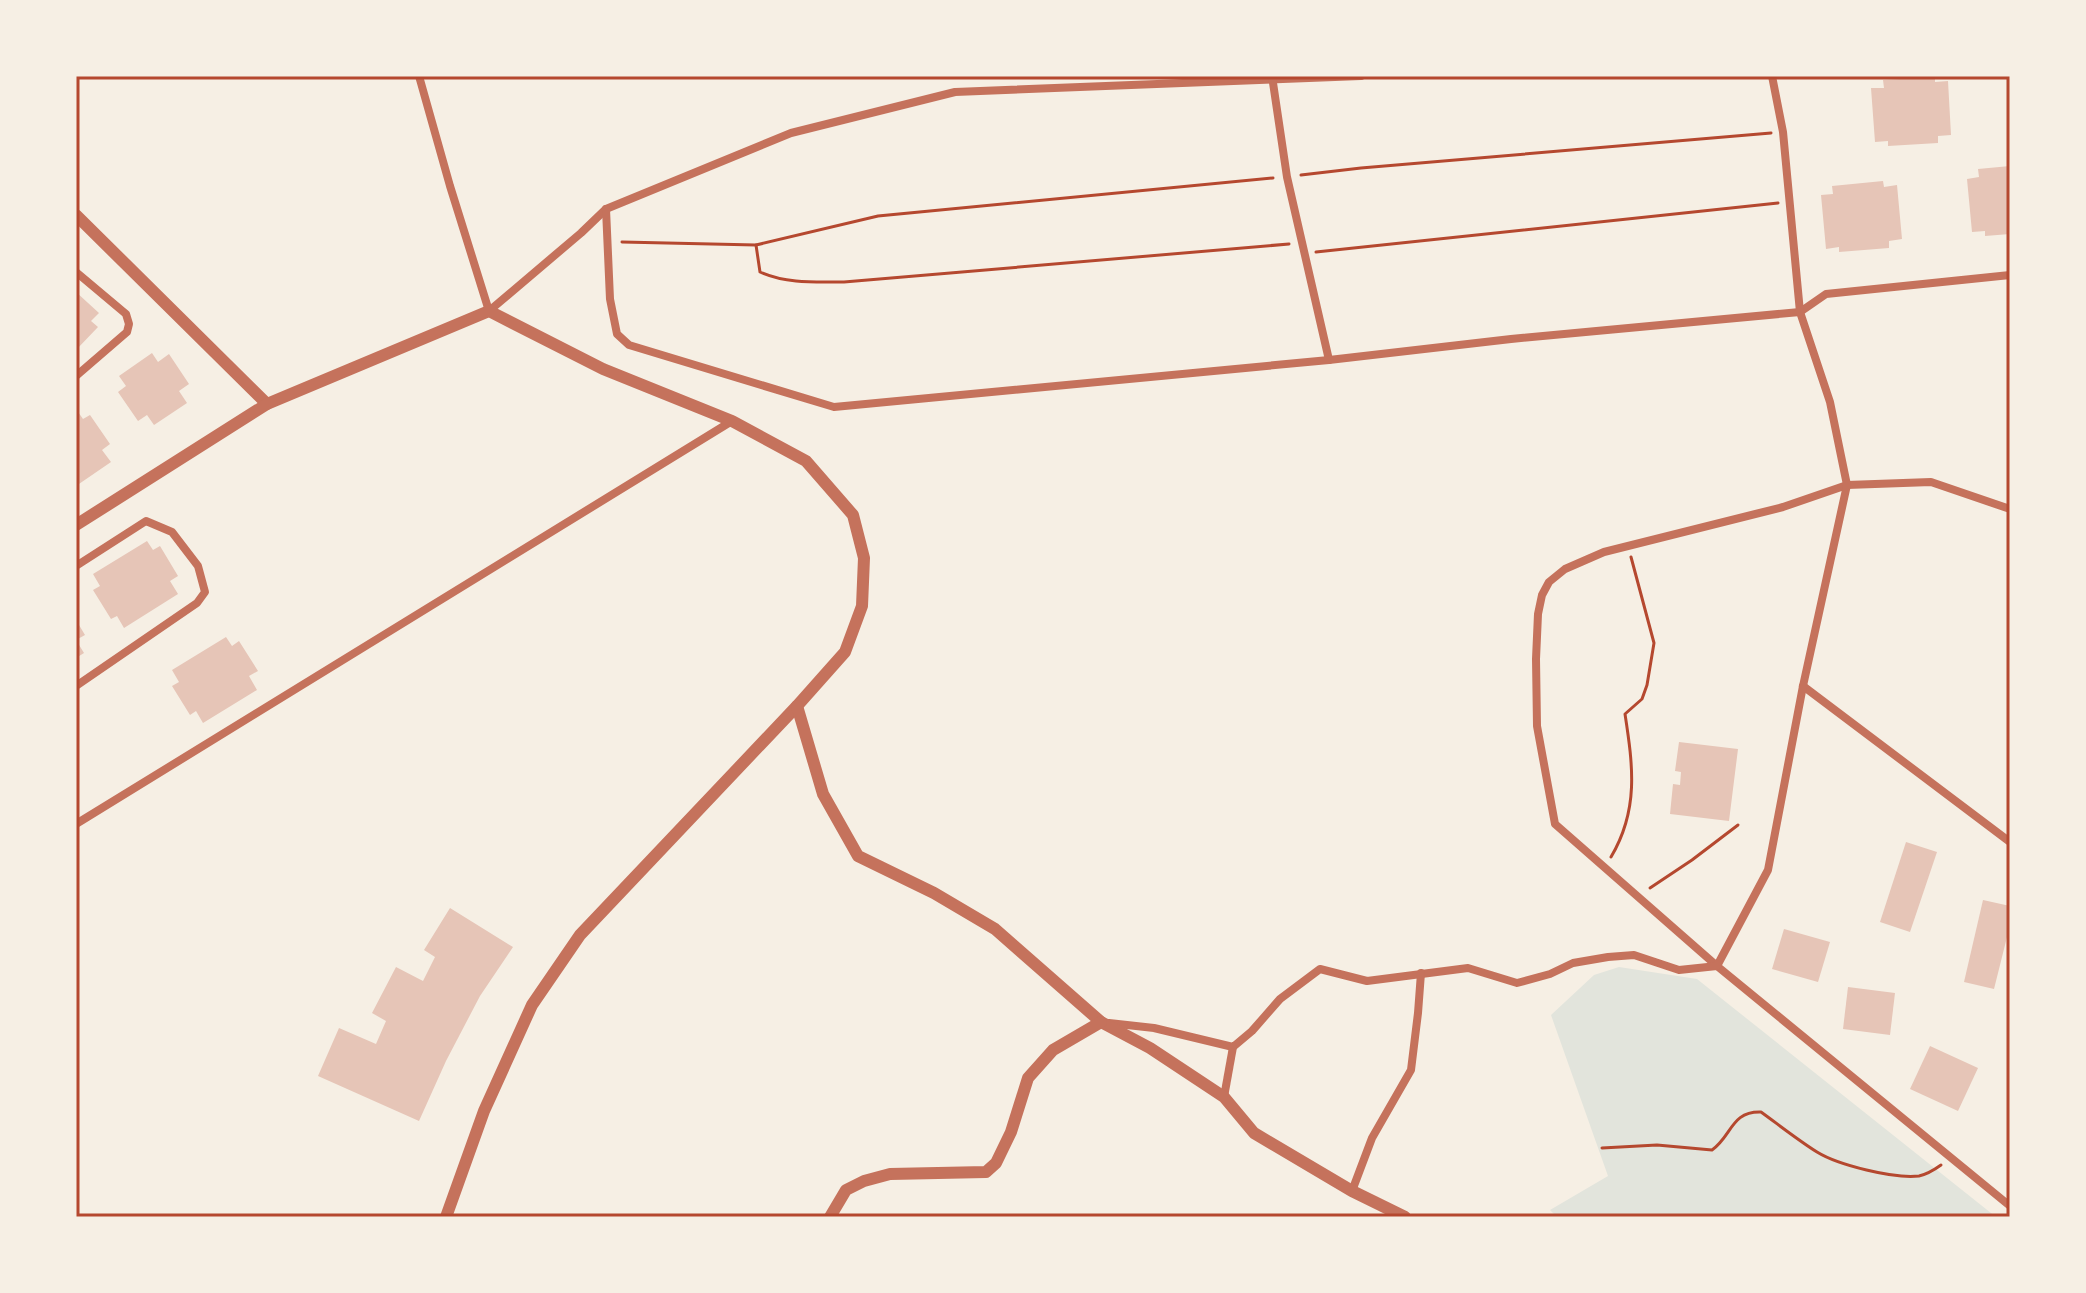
<svg xmlns="http://www.w3.org/2000/svg" width="2086" height="1293" font-family="'PT Sans Narrow',sans-serif">
  <style>
    .green { fill: #e2e4dc }
    .building { fill: #e6c5b7 }
    .lines { fill: none; stroke-linecap: round; stroke-linejoin: round }
    .path { stroke: #b5482f; stroke-width: 3 }
    .service { stroke: #c5725c; stroke-width: 5 }
    .minor { stroke: #c5725c; stroke-width: 8 }
    .tertiary { stroke: #c5725c; stroke-width: 12 }
    .neatline { fill: none; stroke: #b5482f; stroke-width: 3 }
  </style>
  <rect width="100%" height="100%" fill="#f6efe4"/>
  <path class="green" d="M1619,967L1697,979L1996,1217H1557L1550,1210L1608,1176L1551,1015L1594,975Z"/>
  <g class="building">
    <path d="M1935,77V82L1948,81L1951,135L1938,136V143L1888,146V141L1875,142L1871,88H1884L1883,80Z"/>
    <path d="M2010,166V234L1985,236V231L1972,232L1967,179L1979,177L1978,169Z"/>
    <path d="M1883,181L1884,187L1897,185L1902,239L1889,241V248L1839,252V247L1826,249L1821,195L1833,194L1832,186Z"/>
    <path d="M76,292L99,313L91,321L98,327L76,350Z"/>
    <path d="M152,353L158,362L169,354L189,384L179,391L187,403L154,425L147,415L138,421L118,392L126,386L119,376Z"/>
    <path d="M76,409L83,419L90,415L110,444L102,450L111,462L76,486Z"/>
    <path d="M147,541L153,550L160,546L178,576L170,581L178,594L124,628L117,616L111,619L93,590L100,586L93,574Z"/>
    <path d="M76,620L85,635L76,640L84,653L76,658Z"/>
    <path d="M226,637L232,646L239,641L258,671L249,676L257,690L203,723L196,711L190,715L172,686L179,682L172,670Z"/>
    <path d="M1679,742L1738,749L1729,821L1670,814L1673,784L1680,785L1681,772L1675,771Z"/>
    <path d="M1906,842L1937,852L1910,932L1880,922Z"/>
    <path d="M1983,900L2010,906V925L1994,989L1964,982Z"/>
    <path d="M450,908L513,947L480,996L446,1061L419,1121L318,1076L339,1028L376,1044L386,1021L372,1013L396,967L423,981L435,957L424,950Z"/>
    <path d="M1784,929L1830,942L1818,982L1772,969Z"/>
    <path d="M1848,987L1895,993L1890,1035L1843,1029Z"/>
    <path d="M1930,1046L1978,1068L1958,1111L1910,1089Z"/>
  </g>
  <g class="lines">
    <g class="path">
      <path d="M1301,175L1361,168L1771,133"/>
      <path d="M622,242L756,245L878,216L1273,178"/>
      <path d="M756,245L760,272C787,284 815,282 844,282L1289,244"/>
      <path d="M1316,252L1778,203"/>
      <path d="M1611,857C1639,810 1633,766 1625,714L1642,699L1647,685L1654,643L1631,557"/>
      <path d="M1650,888L1692,860L1738,825"/>
      <path d="M1602,1148L1657,1145L1712,1150C1732,1136 1731,1111 1761,1112C1779,1125 1798,1140 1817,1152C1838,1165 1894,1179 1919,1176C1928,1174 1934,1170 1941,1165"/>
    </g>
    <path class="service" d="M2010,737V758"/>
    <g class="minor">
      <path d="M419,76L450,186L489,311L581,233L606,209L791,133L955,92L1361,76"/>
      <path d="M1272,76L1287,177L1329,360"/>
      <path d="M606,209L610,299L617,334L629,345L834,407L1329,360L1511,339L1800,312L1826,294L2010,275"/>
      <path d="M76,272L126,314L129,324L127,332L76,376"/>
      <path d="M2010,509L1931,482L1847,485L1783,507L1604,552L1565,569L1549,582L1542,595L1538,614L1536,659L1537,726L1555,824L1717,966L2010,1206"/>
      <path d="M76,566L146,521L172,532L198,566L205,592L197,603L76,686"/>
      <path d="M1803,686L2010,842"/>
      <path d="M76,824L732,421"/>
      <path d="M1109,1023L1154,1028L1233,1047L1252,1031L1280,999L1320,969L1367,981L1468,968L1517,983L1550,974L1573,963L1608,957L1634,955L1679,970L1717,966L1768,870L1803,686L1847,485L1830,402L1800,312L1783,132L1772,76"/>
      <path d="M1224,1097L1233,1047"/>
      <path d="M1352,1191L1372,1138L1411,1070L1418,1013L1421,973"/>
    </g>
    <g class="tertiary">
      <path d="M76,215L267,404"/>
      <path d="M76,525L267,404L489,311L603,369L732,421L806,461L853,515L864,558L862,606L845,652L797,706L580,935L532,1005L484,1111L446,1217"/>
      <path d="M797,706L823,794L858,856L934,893L995,929L1101,1022L1150,1048L1224,1097L1254,1133L1352,1191L1405,1217"/>
      <path d="M830,1217L846,1190L864,1181L890,1174L986,1172L996,1163L1011,1132L1028,1078L1053,1050L1101,1022"/>
    </g>
  </g>
  <rect width="2086" height="1293" fill="none" stroke="#f6efe4" stroke-width="156"/>
  <rect x="78" y="78" width="1930" height="1137" class="neatline"/>
</svg>
